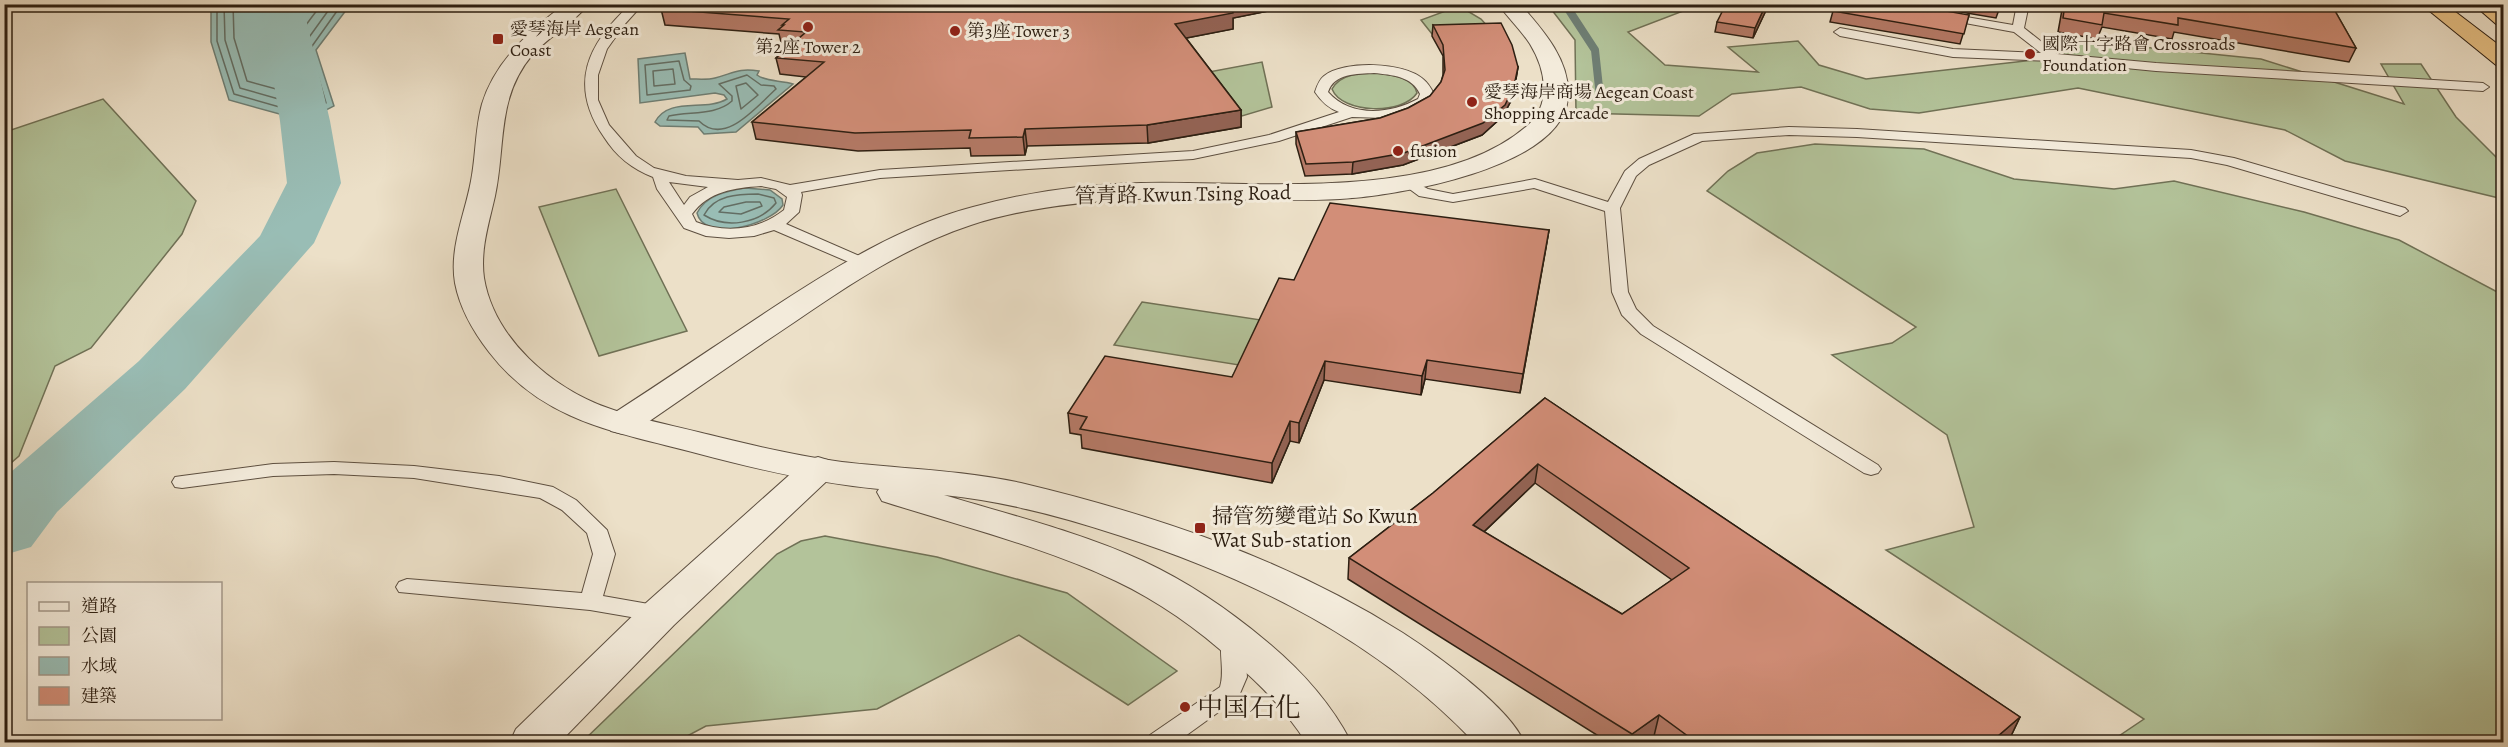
<svg xmlns="http://www.w3.org/2000/svg" width="2508" height="747" font-family="Alegreya,'Noto Serif TC',serif">
  <style>
    .green { fill: #b3c39a; stroke: #707156; stroke-width: 1.5 }
    .water { fill: #99bdb5; stroke: #6e7e74; stroke-width: 1.5 }
    .lines { fill: none; stroke-linecap: round; stroke-linejoin: round }
    .shore { stroke: #636e64; stroke-width: 1.5 }
    .stream { stroke: #6e7e74; stroke-width: 8 }
    .river { fill: #99bdb5; fill-rule: evenodd }
    .service-casing { stroke: #5d4f40; stroke-width: 2 }
    .minor-casing { stroke: #5d4f40; stroke-width: 2 }
    .tertiary-casing { stroke: #5d4f40; stroke-width: 2 }
    .motorway-casing { stroke: #2d1f12; stroke-width: 2 }
    .service { fill: #f3ebdb; fill-rule: evenodd }
    .minor { fill: #f3ebdb; fill-rule: evenodd }
    .tertiary { fill: #f3ebdb; fill-rule: evenodd }
    .motorway { fill: #e6c084; fill-rule: evenodd }
    .wall { fill: #b57a67; stroke: #2d1f12; stroke-width: 1.5; fill-rule: evenodd }
    .shaded-wall { fill: #936354; stroke: #2d1f12; stroke-width: 1.5 }
    .building { fill: #d28e78; stroke: #2d1f12; stroke-width: 1.5; fill-rule: evenodd }
    .poi-dot { fill: #8f2418; stroke: #f3ebdb; stroke-width: 2 }
    .labels { text-anchor: middle; dominant-baseline: central; stroke-width: 6; stroke-linejoin: round; paint-order: stroke }
    .far-poi-label { font-size: 18px; fill: #2d1f12; stroke: #f3ebdb; text-anchor: start }
    .street-label { font-size: 21px; fill: #2d1f12; stroke: #f3ebdb }
    .poi-label { font-size: 21px; fill: #2d1f12; stroke: #f3ebdb; text-anchor: start }
    .near-poi-label { font-size: 26px; fill: #2d1f12; stroke: #f3ebdb; text-anchor: start }
  </style>
  <rect width="100%" height="100%" fill="#ece0c8"/>
  <filter id="stains"><feTurbulence type="fractalNoise" baseFrequency=".00333" numOctaves="4"/><feColorMatrix values="0 0 0 0 .2 0 0 0 0 .09 0 0 0 0 .02 0 0 0 .5 -.17"/></filter>
  <radialGradient id="worn" r=".72"><stop offset=".6" stop-color="#630" stop-opacity="0"/><stop offset="1" stop-color="#630" stop-opacity=".3"/></radialGradient>
  <g class="green">
    <path d="M1548,5H1684L1691,8L1628,32L1665,65L1758,72L1728,47L1798,41L1819,65L1866,79L2035,60L2083,41L2261,59L2404,104L2381,64H2421L2456,117L2503,164V199L2345,161L2285,130L2078,88L1919,113L1870,109L1801,87L1732,94L1699,116L1576,113L1575,40Z"/>
    <path d="M1459,6L1481,19L1492,31L1432,34L1421,20Z"/>
    <path d="M1262,62L1272,107L1242,116L1209,72Z"/>
    <path d="M1377,73C1392,75 1413,77 1417,93C1403,115 1342,114 1332,89C1341,73 1362,73 1377,73Z"/>
    <path d="M103,99L196,201L182,234L91,348L55,366L19,456L5,468V132Z"/>
    <path d="M1815,144L1924,149L2014,179L2114,189L2174,181L2304,212L2399,240L2503,295V742H2110L2144,719L1886,550L1974,527L1947,435L1832,355L1892,343L1916,327L1707,191L1728,171L1757,153Z"/>
    <path d="M616,189L687,331L599,356L539,207Z"/>
    <path d="M1142,302L1261,320L1239,365L1114,345Z"/>
    <path d="M825,536L937,557L1067,593L1177,671L1128,705L1019,635L877,709L706,726L676,742H582L777,554L801,541Z"/>
  </g>
  <g class="water">
    <path d="M211,5H350L316,50L334,106L305,121L229,100L211,42Z"/>
    <path d="M685,53L690,79C698,79 708,80 715,78C734,73 738,68 759,71L757,75C766,82 781,80 793,84L736,132L704,134L698,127L660,126L655,122C669,96 705,112 727,99L724,95L715,93L640,103L638,59Z"/>
    <path d="M745,188L770,190L782,199L783,205C770,225 704,243 697,213C706,195 727,191 745,188Z"/>
  </g>
  <g class="lines">
    <g class="shore">
      <path d="M217,4V41L234,94L304,114L326,103L310,49L342,4"/>
      <path d="M224,4L225,40L240,88L303,106L317,98L302,47L333,4"/>
      <path d="M233,4L234,38L247,81L302,96L306,93C291,45 291,43 322,4"/>
      <path d="M679,61L684,80L691,86L690,90L647,95L645,65Z"/>
      <path d="M673,69L675,84L654,86L653,71Z"/>
      <path d="M747,75L761,85L774,86L776,89C757,106 725,147 699,121L667,120L669,116C690,111 715,116 732,101V96L719,84Z"/>
      <path d="M746,83L758,95L741,109L736,86Z"/>
      <path d="M758,194L774,198L776,203C759,224 726,229 704,215C714,195 738,194 758,194Z"/>
      <path d="M746,202H760L762,206L741,214L719,212L724,207Z"/>
    </g>
    <path class="stream" d="M1565,4L1595,50L1600,97"/>
    <path class="river" d="M263,4H305L304,10L330,121L341,183L314,243L185,389L57,512L31,547L4,555V478L139,361L260,236L287,183L280,121L262,10Z"/>
    <defs>
      <g id="service">
        <path d="M631,4H643L624,25L607,49L598,75V100L609,125L636,156L654,168L686,176L738,180L761,178L790,185L880,170L1193,151L1269,135L1339,112C1328,108 1321,101 1315,92C1317,86 1319,80 1324,76C1344,60 1404,62 1423,79C1428,83 1431,88 1434,94L1429,104L1404,114L1385,118L1352,117L1279,141L1193,159L880,178L801,192L802,195L799,212L786,224L871,261L873,264L865,269L774,230L754,236L729,238L706,236L684,228L657,189L653,177C632,169 616,156 604,137C568,85 587,44 631,4ZM1374,73C1392,75 1412,76 1420,94L1418,99C1390,114 1351,118 1328,92C1334,73 1357,74 1374,73ZM669,182L708,187L690,197L684,205ZM761,186L776,189L787,197L784,210C759,230 726,234 696,222L692,214C709,191 734,188 761,186Z"/>
        <path d="M2017,4H2029L2024,28L2057,54L2156,63L2483,83L2489,87L2483,91L2156,71L2054,61L1953,57L1840,36L1834,32L1840,28L1953,49L2041,53L2014,32L1943,19L1937,16L1943,13L2013,25Z"/>
        <path d="M1789,127L1857,129L2191,150L2234,158L2405,208L2408,211L2400,216L2227,165L2191,158L1857,137L1789,135L1702,141L1649,165L1636,176L1620,208L1628,292L1636,309L1653,326L1878,465L1881,469L1878,473L1871,475L1864,473L1641,334L1622,315L1612,292L1605,211L1534,188L1453,202L1419,196L1400,182L1407,178L1428,189L1453,194L1535,179L1608,202L1625,171L1639,159L1694,134Z"/>
        <path d="M334,462L414,466L499,476L553,487L576,500L607,530L615,554L603,596L660,606L668,608L671,614L668,620L660,622L590,610L399,592L396,587L399,582L407,579L582,593L593,554L587,533L562,510L540,498L414,478L334,474L273,476L182,488L175,487L172,482L175,477L182,476L273,464Z"/>
        <path d="M1233,630L1241,632L1244,638L1247,677L1238,698L1177,742H1147L1150,735L1220,687C1226,669 1216,648 1225,632Z"/>
      </g>
      <g id="minor">
        <path d="M1498,4H1520C1543,30 1571,61 1568,98C1562,169 1394,196 1340,199C1271,203 1203,196 1134,199C1079,202 1023,208 971,225C907,246 850,284 796,321C742,357 689,394 635,431L623,434L611,431L606,423L611,415C665,380 718,344 771,309C834,268 900,226 973,207C1028,192 1084,184 1141,183C1252,180 1437,204 1527,126C1552,105 1546,70 1530,44C1521,30 1508,18 1498,4Z"/>
        <path d="M818,457L831,461L836,469L831,477L674,625L560,742H510L516,729L646,603L805,461Z"/>
      </g>
      <path id="tertiary" d="M565,4H589C573,23 550,36 533,54C496,97 506,145 495,196C489,223 480,250 484,278C494,339 552,388 608,408C638,419 671,425 702,433C748,444 795,456 842,462C902,469 962,470 1021,483C1155,515 1286,559 1403,633C1437,655 1509,707 1524,742H1474C1378,641 1253,579 1121,536C1063,517 1004,501 944,495C1010,515 1080,532 1143,561C1188,582 1229,610 1266,641C1301,670 1330,702 1351,742H1306C1286,711 1261,685 1233,661C1198,629 1158,601 1116,581C1042,546 960,526 882,501L877,492L879,489C816,483 756,469 696,453C616,432 543,422 489,352C473,331 460,309 455,283C449,248 465,214 471,181C476,156 475,129 482,104C495,61 530,30 565,4Z"/>
      <g id="motorway">
        <path d="M2421,4H2445L2504,49V67L2496,65Z"/>
        <path d="M2473,4H2497L2504,9V25L2496,24Z"/>
      </g>
    </defs>
    <use href="#service" class="service-casing"/>
    <use href="#minor" class="minor-casing"/>
    <use href="#tertiary" class="tertiary-casing"/>
    <use href="#motorway" class="motorway-casing"/>
    <use href="#service" class="service"/>
    <use href="#minor" class="minor"/>
    <use href="#tertiary" class="tertiary"/>
    <use href="#motorway" class="motorway"/>
  </g>
  <g class="wall">
    <path d="M668,4H985L986,8L1031,4H1304L1233,18V29L1186,38L1241,110V127L1148,143L1027,146L1025,155L971,156L970,148L858,151L756,139L752,122L806,77L780,74L776,58L789,47L782,46L779,34L665,25L661,9Z"/>
    <path d="M1769,4L1753,38L1715,32L1717,22Z"/>
    <path d="M1913,4H2001L1996,18Z"/>
    <path d="M2063,4H2331L2356,48L2349,62L2174,32L2172,39L2102,27L2097,39L2058,32Z"/>
    <path d="M1833,11L1969,15L1960,44L1830,22Z"/>
    <path d="M1433,25L1518,67L1513,97L1503,116L1482,135L1403,165L1352,174L1305,176L1296,144V132L1380,118L1408,108L1430,96L1441,82L1443,75V56L1432,36Z"/>
    <path d="M1549,230L1520,393L1425,379L1421,395L1324,380L1299,443L1290,441L1272,483L1082,448L1081,435L1070,433L1068,413L1232,377L1294,280Z"/>
    <path d="M1545,398L2020,717L2010,738L2005,742H1662L1654,736L1645,742H1608L1348,579L1349,558L1433,493ZM1535,483L1672,580L1622,614L1484,532Z"/>
  </g>
  <g class="shaded-wall">
    <path d="M979,4H985L986,9H977Z"/>
    <path d="M1232,4H1304L1233,18V29L1176,40L1175,24Z"/>
    <path d="M1766,4H1769L1753,38L1755,28Z"/>
    <path d="M1518,67L1513,97L1503,116L1482,135L1403,165L1352,174L1353,162Z"/>
    <path d="M1241,110V127L1148,143L1147,125Z"/>
    <path d="M1025,129L1027,146L1025,155L1023,137Z"/>
    <path d="M1549,230L1546,248L1520,393L1523,374Z"/>
    <path d="M1427,360L1425,379L1421,395L1422,376Z"/>
    <path d="M1325,361L1324,380L1299,443V423Z"/>
    <path d="M1290,421V441L1272,483V463Z"/>
    <path d="M1538,464L1535,483L1470,545L1473,525Z"/>
    <path d="M1659,715L1654,736L1645,742H1630L1632,734Z"/>
    <path d="M2020,717L2010,738L2005,742H1991Z"/>
  </g>
  <g class="building">
    <path d="M670,4H979L977,9L1031,4H1232L1233,13L1175,24L1241,110L1147,125L1025,129L1023,137L969,138L971,130L855,133L752,122L824,62L776,58L806,32L778,30L784,25H782L789,19L661,9Z"/>
    <path d="M1726,4H1766L1755,28L1717,22Z"/>
    <path d="M1837,4H1907L1969,15L1964,34L1833,11Z"/>
    <path d="M1982,4H2000L1999,7Z"/>
    <path d="M2065,4H2331L2356,48L2178,18V25L2104,13L2102,25L2063,18Z"/>
    <path d="M1501,23L1512,45L1518,67L1514,86L1505,105L1483,123L1404,153L1353,162L1306,164L1296,132L1380,118L1408,108L1430,96L1441,82L1445,70L1443,45L1433,25Z"/>
    <path d="M1330,203L1549,230L1523,374L1427,360L1422,376L1325,361L1299,423L1290,421L1272,463L1080,429L1087,417L1068,413L1105,356L1232,377L1279,278L1294,280Z"/>
    <path d="M1545,398L2020,717L1991,742H1696L1659,715L1632,734L1349,558L1433,493ZM1538,464L1689,568L1622,614L1473,525Z"/>
  </g>
  <g class="poi-dot">
    <circle cx="808" cy="27" r="6"/>
    <circle cx="955" cy="31" r="6"/>
    <rect x="492" y="33" width="12" height="12" rx="3"/>
    <circle cx="2030" cy="54" r="6"/>
    <circle cx="1472" cy="102" r="6"/>
    <circle cx="1398" cy="151" r="6"/>
    <rect x="1194" y="522" width="12" height="12" rx="3"/>
    <circle cx="1185" cy="707" r="6"/>
  </g>
  <g class="labels">
    <g class="far-poi-label">
      <text x="510" y="29">愛琴海岸 Aegean<tspan x="510" dy="21">Coast</tspan></text>
      <text x="967" y="31">第3座 Tower 3</text>
      <text x="2042" y="44">國際十字路會 Crossroads<tspan x="2042" dy="21">Foundation</tspan></text>
      <text x="808" y="47" text-anchor="middle">第2座 Tower 2</text>
      <text x="1484" y="92">愛琴海岸商場 Aegean Coast<tspan x="1484" dy="21">Shopping Arcade</tspan></text>
      <text x="1410" y="151">fusion</text>
    </g>
    <g class="street-label">
      <text transform="translate(1183 194) rotate(-1)">管青路 Kwun Tsing Road</text>
    </g>
    <g class="poi-label">
      <text x="1212" y="516">掃管笏變電站 So Kwun<tspan x="1212" dy="24">Wat Sub-station</tspan></text>
    </g>
    <g class="near-poi-label">
      <text x="1197" y="707">中国石化</text>
    </g>
  </g>
  <rect width="2508" height="747" fill="none" stroke="#ece0c8" stroke-width="24"/>
  <rect x="6" y="6" width="2496" height="735" fill="none" stroke="#2d1f12" stroke-width="3"/>
  <rect x="12" y="12" width="2484" height="723" fill="none" stroke="#2d1f12" stroke-width="1.5"/>
  <rect x="27" y="582" width="195" height="138" fill="#f3ebdb" stroke="#a4998b" stroke-width="1.5"/>
  <rect x="39" y="602" width="30" height="9" fill="#f3ebdb" stroke="#a4998b" stroke-width="1.5"/>
  <text x="81" y="612" font-size="18" fill="#2d1f12">道路</text>
  <rect x="39" y="627" width="30" height="18" fill="#b3c39a" stroke="#a4998b" stroke-width="1.5"/>
  <text x="81" y="642" font-size="18" fill="#2d1f12">公園</text>
  <rect x="39" y="657" width="30" height="18" fill="#99bdb5" stroke="#a4998b" stroke-width="1.5"/>
  <text x="81" y="672" font-size="18" fill="#2d1f12">水域</text>
  <rect x="39" y="687" width="30" height="18" fill="#d28e78" stroke="#a4998b" stroke-width="1.5"/>
  <text x="81" y="702" font-size="18" fill="#2d1f12">建築</text>
  <rect width="100%" height="100%" filter="url(#stains)"/>
  <rect width="100%" height="100%" fill="url(#worn)"/>
</svg>
